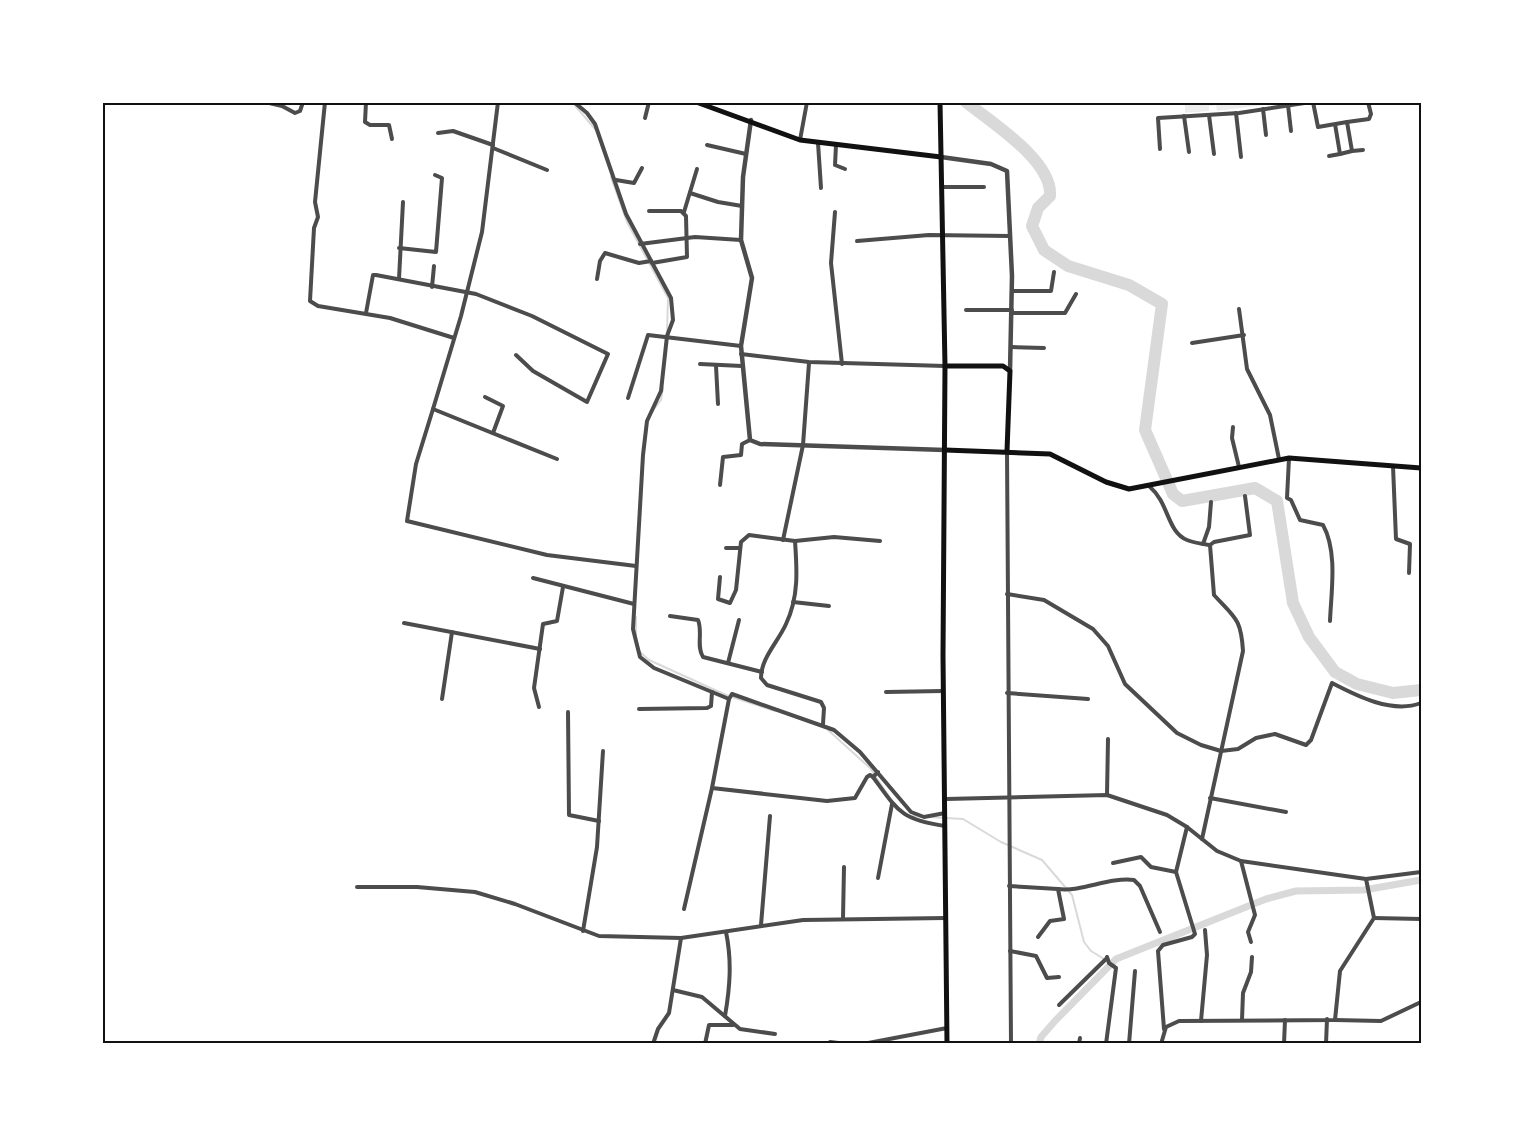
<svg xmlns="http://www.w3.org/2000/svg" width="1523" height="1146" font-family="Literata,serif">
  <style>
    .green { fill: #eee }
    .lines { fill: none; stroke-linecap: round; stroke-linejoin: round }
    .stream { stroke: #d9d9d9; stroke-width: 2 }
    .canal { stroke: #d9d9d9; stroke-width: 7 }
    .river { stroke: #d9d9d9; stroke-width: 12 }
    .minor { stroke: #4c4c4c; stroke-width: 4 }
    .tertiary { stroke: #4c4c4c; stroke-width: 4.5 }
    .secondary { stroke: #111; stroke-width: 5 }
    .primary { stroke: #111; stroke-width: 5 }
    .neatline { fill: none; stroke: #111; stroke-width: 2 }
  </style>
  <rect width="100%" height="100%" fill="#fff"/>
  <path class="green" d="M1185,102H1288L1217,111L1216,105L1209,106V111L1185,113Z"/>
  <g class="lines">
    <g class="stream">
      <path d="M572,102L595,129"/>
      <path d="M611,177L627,222L668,298L667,332"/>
      <path d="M654,409L661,400L663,388"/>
      <path d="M636,617V636"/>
      <path d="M640,652L649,660L726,695L775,711"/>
      <path d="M828,730L870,768L890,798"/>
      <path d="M913,816L963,819L1001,842L1042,860L1072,895L1084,942L1091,951L1104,959"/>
    </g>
    <path class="canal" d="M1039,1044L1041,1037L1055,1021L1116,959L1266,899L1296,891L1364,890L1421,880"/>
    <path class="river" d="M966,102C991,122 1053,161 1050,196L1038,208L1032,226L1044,250L1068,266L1129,285L1162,304L1145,430L1173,494L1182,501L1255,488L1277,501L1293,603L1309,637L1335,672L1357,684L1393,693L1421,690"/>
    <g class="minor">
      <path d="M265,102L282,106L295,113L300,111L303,102"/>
      <path d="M325,102L315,202L318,217L314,228L310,301L318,306L390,318L454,338"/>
      <path d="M366,102L365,122L370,125H389L392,139"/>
      <path d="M498,102L482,232L461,316L433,409L557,459"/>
      <path d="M574,102L587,113L595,124L626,214L671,298L673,320L667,336L661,391L647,421L643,455L633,629L640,657L654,668L729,699L732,694L834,730L860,752L911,812L924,817L945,813"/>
      <path d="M1313,102L1318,127L1347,122L1352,151L1340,154L1335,124"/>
      <path d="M1288,105L1291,131"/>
      <path d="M1263,109L1266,135"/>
      <path d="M1236,113L1241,157"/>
      <path d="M1209,115L1214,154"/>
      <path d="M1184,116L1189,152"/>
      <path d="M645,118L649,102"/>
      <path d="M1347,122L1369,119L1371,114L1368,102"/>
      <path d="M438,133L453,131L493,145"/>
      <path d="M800,140L807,102"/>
      <path d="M818,143L821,188"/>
      <path d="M707,145L746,154"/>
      <path d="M836,145L835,165L845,169"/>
      <path d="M493,148L547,170"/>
      <path d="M1160,149L1158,118L1239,113L1311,102"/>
      <path d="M1352,151L1363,150"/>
      <path d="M1329,156L1340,154"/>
      <path d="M616,180L634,183L642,168"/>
      <path d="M942,187H984"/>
      <path d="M690,193L718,202L742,206"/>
      <path d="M649,211H681L686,216L687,257L652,263"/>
      <path d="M684,212L697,169"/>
      <path d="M835,212L831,263L842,364"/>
      <path d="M857,241L929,235L1010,236"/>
      <path d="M640,244L695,237L741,240"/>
      <path d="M399,248L436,252L442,178L435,175"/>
      <path d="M399,279L403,202"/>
      <path d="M597,279L600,261L605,253L639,263L651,261"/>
      <path d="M432,287L434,266"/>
      <path d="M1012,291H1051L1054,272"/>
      <path d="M1239,309L1247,369L1270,415L1279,459"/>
      <path d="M966,310H1012"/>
      <path d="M366,313L373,275H376L476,294L532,316L608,354L587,402L533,371L516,355"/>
      <path d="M1012,313H1065L1076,294"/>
      <path d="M1192,343L1244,335"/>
      <path d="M1011,347L1044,348"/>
      <path d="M741,354L809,362L945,366"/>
      <path d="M700,364L742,366"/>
      <path d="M716,366L718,404"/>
      <path d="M485,397L503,406L493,433"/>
      <path d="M628,398L648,335L741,346"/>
      <path d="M433,409L416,464L407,521L547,555L636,566"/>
      <path d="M1233,427L1232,438L1239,467"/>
      <path d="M1007,451L1011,1044"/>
      <path d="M1289,458L1287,498L1291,500L1300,520L1323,525C1338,552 1331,593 1330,621"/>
      <path d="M1393,466L1396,539L1410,544L1409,573"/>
      <path d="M720,485L723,457L741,455L742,444L750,440"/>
      <path d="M1150,487C1169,503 1167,532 1187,540C1194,543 1203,544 1210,545L1214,595C1235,618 1241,618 1243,651L1202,839"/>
      <path d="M783,540L803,445L809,363"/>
      <path d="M795,541C797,569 799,597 786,624C778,642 761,658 761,678L767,685L821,702L824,708L823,724"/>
      <path d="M1203,544L1209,527L1211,502"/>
      <path d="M1210,545L1214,542L1250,535L1245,496"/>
      <path d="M726,548H740"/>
      <path d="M720,577L718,599L730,603L736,590L741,542L749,535L795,541L834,537L880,541"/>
      <path d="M533,578L634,604"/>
      <path d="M1007,594L1044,600L1093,629L1108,646L1125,684L1177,733L1201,745L1221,751L1238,749L1256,738L1275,734L1306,745L1311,740L1332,683C1357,696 1392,714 1421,703"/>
      <path d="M793,602L829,606"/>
      <path d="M670,616L698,620C703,632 696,646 703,657L762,672"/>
      <path d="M404,623L540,649"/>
      <path d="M728,663L739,620"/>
      <path d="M886,692L943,691"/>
      <path d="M1007,693L1088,699"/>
      <path d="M442,699L452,632"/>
      <path d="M539,707L534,688L543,624L557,621L563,587"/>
      <path d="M639,709L707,708L711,706L712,692"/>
      <path d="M568,712L569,815L599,821"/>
      <path d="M873,777C898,811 901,820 945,826"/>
      <path d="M712,788L729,699"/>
      <path d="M1107,795L1108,739"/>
      <path d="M1210,798L1286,812"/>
      <path d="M946,799L1107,795L1167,815L1187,827L1217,851L1241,861L1366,879L1421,872"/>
      <path d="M1241,861L1255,915L1248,932L1251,942"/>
      <path d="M1113,863L1141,857L1151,867L1176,872L1187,827"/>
      <path d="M878,878L892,804"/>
      <path d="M1009,886L1058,889L1064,919L1050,921L1038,937"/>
      <path d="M357,887H417L475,892L515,904L599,936L681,938L803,920L946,918"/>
      <path d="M1058,889C1083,892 1108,877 1134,880L1140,886L1160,932"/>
      <path d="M684,909L712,788L827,801L855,798L867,777L870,775L873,777L878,772"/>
      <path d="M843,918L844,867"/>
      <path d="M1374,918L1421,919"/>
      <path d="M761,925L770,816"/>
      <path d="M583,931L597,847L603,751"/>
      <path d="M1010,951L1036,956L1047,978L1059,977"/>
      <path d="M673,990L702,997L740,1029L775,1034"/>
      <path d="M1059,1005L1107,958"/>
      <path d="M725,1016C730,987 732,961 726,932"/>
      <path d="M1242,1020L1243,993L1251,972L1252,957"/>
      <path d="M1335,1020L1381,1021L1421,1002"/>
      <path d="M1201,1021L1207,955L1205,930"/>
      <path d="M1164,1029L1158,951L1163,945L1192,937L1195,934L1176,872"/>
      <path d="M830,1042L847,1044"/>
      <path d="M653,1044L658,1029L669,1013L681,938"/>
      <path d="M705,1044L709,1025H733"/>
      <path d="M863,1044L947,1028"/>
      <path d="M1079,1044L1080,1038"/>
      <path d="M1106,1044L1116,968L1109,963L1107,957"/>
      <path d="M1129,1044L1135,971"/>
      <path d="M1161,1044L1166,1027L1179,1021L1335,1020L1340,971L1374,918L1366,879"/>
      <path d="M1284,1044L1285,1020"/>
      <path d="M1326,1044L1327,1019"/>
    </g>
    <g class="tertiary">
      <path d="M751,120L743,177L741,240L752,278L741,346L750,440L760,444L945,450"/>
      <path d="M941,157L991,164L1007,171L1012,276L1010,371"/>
    </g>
    <g class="secondary">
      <path d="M696,102L800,140L941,157"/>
      <path d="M945,366H1003L1010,371L1007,451"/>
      <path d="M945,450L1050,454L1106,482L1129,489L1289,458L1421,468"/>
    </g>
    <path class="primary" d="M940,102L945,366L943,656L947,1044"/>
  </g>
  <rect width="1523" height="1146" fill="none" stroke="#ffffff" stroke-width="207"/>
  <rect x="104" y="104" width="1316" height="938" class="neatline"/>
</svg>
